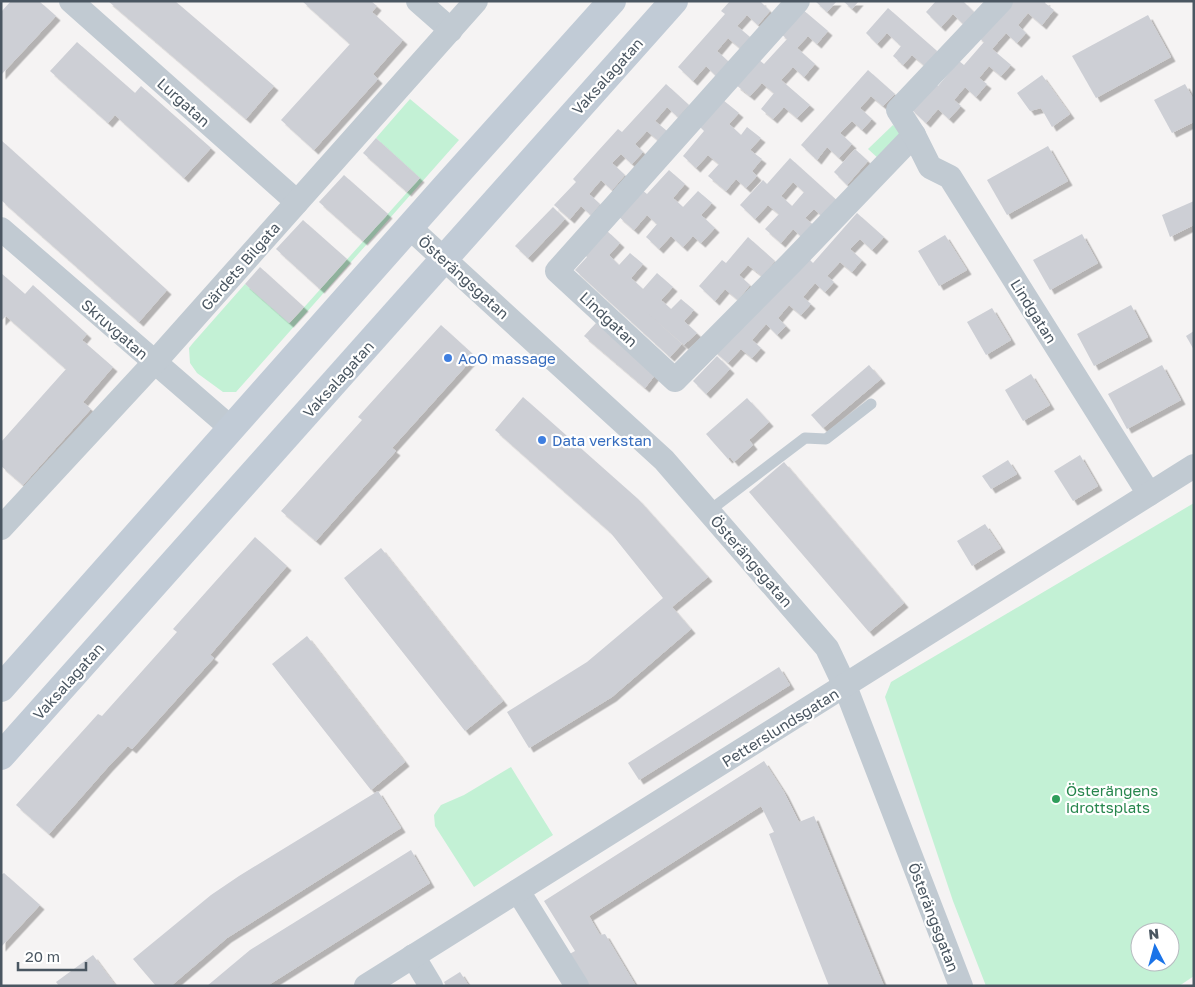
<svg xmlns="http://www.w3.org/2000/svg" width="1195" height="987" font-family="'Golos Text',sans-serif">
  <style>
    .green { fill: #c3f1d5; fill-rule: evenodd }
    .building { fill: #cdcfd5; fill-rule: evenodd; filter: url(#shadow) }
    .lines { fill: none; stroke-linecap: round; stroke-linejoin: round }
    .service { stroke: #c1cad2; stroke-width: 11 }
    .minor { stroke: #c1cad2; stroke-width: 24 }
    .secondary { stroke: #c1cbd6; stroke-width: 28 }
    .shop-dot { fill: #3f7fe0; stroke: #fff; stroke-width: 2 }
    .leisure-dot { fill: #2e9e5b; stroke: #fff; stroke-width: 2 }
    .labels { text-anchor: middle; dominant-baseline: central; stroke-width: 4.5; stroke-linejoin: round; paint-order: stroke }
    .street-label { font-size: 15px; fill: #4a5661; stroke: #fff }
    .shop-label { font-size: 15px; fill: #366cbe; stroke: #fff; text-anchor: start }
    .leisure-label { font-size: 15px; fill: #27864d; stroke: #fff; text-anchor: start }
  </style>
  <defs>
    <filter id="shadow"><feDropShadow dx="4.5" dy="4.5" stdDeviation="0" flood-color="#0004"/></filter>
  </defs>
  <rect width="100%" height="100%" fill="#f5f3f3"/>
  <g class="green">
    <path d="M410,99L459,140L236,392H223L197,373L190,363L189,348L193,343L245,284L290,323L420,178L376,138Z"/>
    <path d="M893,125L905,136L880,160L868,149Z"/>
    <path d="M1194,503V976L1179,986H986L953,901L885,697L891,682ZM1140,932H1170V962H1140Z"/>
    <path d="M511,767L553,835L474,887L435,826L434,815L441,805L464,795Z"/>
  </g>
  <g class="building">
    <path d="M11,1H39L56,16L1,75V12Z"/>
    <path d="M108,1H175L274,86L246,119Z"/>
    <path d="M302,1H371L377,6L372,12L403,40L373,74L378,79L314,150L281,120L350,44Z"/>
    <path d="M730,1H762L761,2L770,11L758,25L747,15L737,26L750,37L740,48L728,38L717,51L730,63L717,77L706,66L693,81L678,67L725,14L721,11Z"/>
    <path d="M815,1H837L827,12Z"/>
    <path d="M843,1H859L852,9Z"/>
    <path d="M936,1H963L974,12L963,24L953,14L941,27L926,12Z"/>
    <path d="M1012,1H1046L1045,3L1054,10L1042,25L1028,13L1018,25L1026,33L1017,43L1006,33L992,49L1011,65L1001,76L989,66L979,78L987,84L976,97L965,87L954,100L961,106L949,119L938,109L926,123L910,108L933,82L938,86L959,61L964,65L984,42L977,36Z"/>
    <path d="M888,8L937,51L925,66L912,55L903,65L893,56L901,46L887,33L877,44L866,33Z"/>
    <path d="M802,9L828,31L817,44L808,36L797,48L815,64L804,77L793,67L781,80L810,105L797,118L784,107L773,119L761,109L774,93L762,83L750,96L736,85L758,59L764,64L787,39L780,33Z"/>
    <path d="M1148,15L1171,57L1096,98L1072,56Z"/>
    <path d="M77,42L135,93L141,86L211,148L184,178L115,115L108,123L50,71Z"/>
    <path d="M868,70L895,94L883,106L871,96L860,108L872,119L862,130L852,121L840,133L852,144L839,158L827,147L817,160L801,145Z"/>
    <path d="M1042,75L1070,114L1052,127L1041,108L1030,111L1017,93Z"/>
    <path d="M666,84L689,105L678,117L667,107L655,121L667,131L659,141L647,131L635,144L643,152L632,164L621,154L612,163L625,175L612,190L601,180L589,194L600,204L591,215L581,206L570,219L554,205L576,182L573,179L598,151L618,129L622,132Z"/>
    <path d="M1185,84L1194,100V122L1172,133L1154,100Z"/>
    <path d="M723,100L739,113L729,124L741,135L747,127L761,138L750,150L762,159L752,171L757,176L746,188L736,179L726,191L708,176L719,164L708,155L696,168L683,156L704,131L700,127Z"/>
    <path d="M376,138L420,178L407,192L363,153Z"/>
    <path d="M1,140L167,290L139,322L1,200Z"/>
    <path d="M1048,146L1068,181L1007,215L987,180Z"/>
    <path d="M855,149L868,161L847,185L834,172Z"/>
    <path d="M790,158L842,205L827,221L814,209L805,218L816,227L805,240L793,229L781,243L765,229L779,214L768,205L755,219L740,205L763,180L767,184ZM793,182L804,192L792,206L781,196Z"/>
    <path d="M669,170L685,184L673,198L683,207L698,191L712,203L701,215L715,228L701,243L693,236L683,247L671,236L659,249L646,237L657,224L647,215L634,230L618,216L642,190L647,194Z"/>
    <path d="M344,175L388,214L363,241L319,202Z"/>
    <path d="M1194,201V225L1170,237L1162,215Z"/>
    <path d="M553,207L565,219L528,258L515,246Z"/>
    <path d="M857,213L884,237L872,250L860,239L850,249L862,260L852,272L840,262L827,276L834,282L825,292L815,283L803,297L811,304L801,315L789,305L778,318L786,326L777,335L766,324L752,340L761,348L752,358L741,349L728,363L711,348L809,259L813,263Z"/>
    <path d="M303,220L347,259L320,289L276,249Z"/>
    <path d="M606,230L620,243L609,255L619,265L630,253L643,264L631,278L643,289L657,273L673,287L661,300L671,309L681,299L694,310L684,321L697,333L684,345L645,311L682,344L670,357L575,270L587,257L584,254Z"/>
    <path d="M1082,234L1098,263L1050,290L1033,260Z"/>
    <path d="M945,235L967,270L939,286L918,251Z"/>
    <path d="M748,237L775,261L762,276L748,265L739,275L750,285L738,300L725,289L715,301L699,286L722,260L726,263Z"/>
    <path d="M260,267L304,307L289,323L245,284Z"/>
    <path d="M1,273L25,294L33,285L87,334L82,340L113,367L83,402L91,409L23,485L1,466V442L66,369L6,316L1,321Z"/>
    <path d="M1131,305L1148,337L1094,366L1077,334Z"/>
    <path d="M992,308L1011,340L986,355L967,322Z"/>
    <path d="M596,323L656,374L645,388L584,336Z"/>
    <path d="M441,325L475,356L392,448L396,451L316,541L281,511L362,420L358,417Z"/>
    <path d="M1194,331V350L1186,336Z"/>
    <path d="M717,356L730,369L706,394L693,381Z"/>
    <path d="M869,365L881,379L823,428L811,415Z"/>
    <path d="M1162,365L1181,400L1127,429L1108,394Z"/>
    <path d="M1031,374L1050,405L1023,421L1005,390Z"/>
    <path d="M523,397L638,499L708,577L672,607L691,629L612,697L529,748L507,712L587,662L663,598L610,532L495,430Z"/>
    <path d="M747,398L769,422L749,440L753,445L734,462L730,457L728,459L706,434Z"/>
    <path d="M1080,455L1098,486L1073,501L1054,471Z"/>
    <path d="M1008,460L1017,474L991,489L982,476Z"/>
    <path d="M784,462L904,603L869,632L749,492Z"/>
    <path d="M985,524L1001,548L972,566L957,541Z"/>
    <path d="M255,537L287,566L210,655L214,658L132,749L128,746L108,767L49,834L16,805L98,714L102,716L177,632L173,629Z"/>
    <path d="M381,548L503,701L465,731L344,578Z"/>
    <path d="M307,636L405,762L371,790L272,664Z"/>
    <path d="M779,667L790,685L639,780L628,763Z"/>
    <path d="M764,761L784,792L799,822L814,816L884,986H829L769,834L774,832L761,806L589,916L600,935L605,934L636,986H582L564,957L575,951L544,901Z"/>
    <path d="M378,791L401,828L227,938L171,986H156L133,959L211,895L239,876Z"/>
    <path d="M411,850L430,883L267,986H207L250,950Z"/>
    <path d="M4,873L40,905L1,947V875Z"/>
    <path d="M93,955L116,986H59L56,982Z"/>
    <path d="M460,972L469,986H446L444,982Z"/>
  </g>
  <g class="lines">
    <path class="service" d="M709,511L805,438L826,439L871,404"/>
    <g class="minor">
      <path d="M71,1L297,202"/>
      <path d="M418,1L451,30"/>
      <path d="M798,1L557,271L675,380L792,262L914,135"/>
      <path d="M1001,1L898,110L914,135L930,167L950,177L1149,494"/>
      <path d="M409,227L664,460L827,648L845,686L961,986"/>
      <path d="M1,229L231,428"/>
      <path d="M1,528L154,363L476,1"/>
      <path d="M518,891L577,986"/>
      <path d="M413,956L431,986"/>
      <path d="M366,986L1194,466"/>
    </g>
    <g class="secondary">
      <path d="M1,688L446,186L612,1"/>
      <path d="M1,756L674,1"/>
    </g>
  </g>
  <g class="shop-dot">
    <circle cx="448" cy="358" r="5"/>
    <circle cx="542" cy="440" r="5"/>
  </g>
  <circle class="leisure-dot" cx="1056" cy="799" r="5"/>
  <g class="labels">
    <g class="street-label">
      <text transform="translate(607 76) rotate(-48)">Vaksalagatan</text>
      <text transform="translate(184 102) rotate(42)">Lurgatan</text>
      <text transform="translate(240 266) rotate(-49)">Gärdets Bilgata</text>
      <text transform="translate(464 277) rotate(42)">Österängsgatan</text>
      <text transform="translate(1034 311) rotate(58)">Lindgatan</text>
      <text transform="translate(609 319) rotate(43)">Lindgatan</text>
      <text transform="translate(115 329) rotate(41)">Skruvgatan</text>
      <text transform="translate(338 379) rotate(-48)">Vaksalagatan</text>
      <text transform="translate(752 561) rotate(49)">Österängsgatan</text>
      <text transform="translate(68 681) rotate(-48)">Vaksalagatan</text>
      <text transform="translate(780 727) rotate(-32)">Petterslundsgatan</text>
      <text transform="translate(934 917) rotate(69)">Österängsgatan</text>
    </g>
    <g class="shop-label">
      <text x="458" y="358">AoO massage</text>
      <text x="552" y="440">Data verkstan</text>
    </g>
    <g class="leisure-label">
      <text x="1066" y="790">Österängens<tspan x="1066" dy="17">idrottsplats</tspan></text>
    </g>
  </g>
  <rect width="1195" height="987" fill="none" stroke="#4a5661" stroke-width="5"/>
  <g transform="translate(1155 947) rotate(354)"><circle r="24" fill="#ffffff" stroke="#b7bbc0"/>
  <path d="M0-4L9 19L0 12L-9 19Z" fill="#1a73e8"/>
  <text y="-8" font-size="14" font-weight="bold" text-anchor="middle" fill="#4a5661">N</text>
  </g>
  <path d="M18 962v8h68v-8" fill="none" stroke="#4a5661" stroke-width="2.5"/>
  <text x="25" y="962" font-size="15" fill="#4a5661" stroke="#ffffff" stroke-width="4" paint-order="stroke">20 m</text>
</svg>
